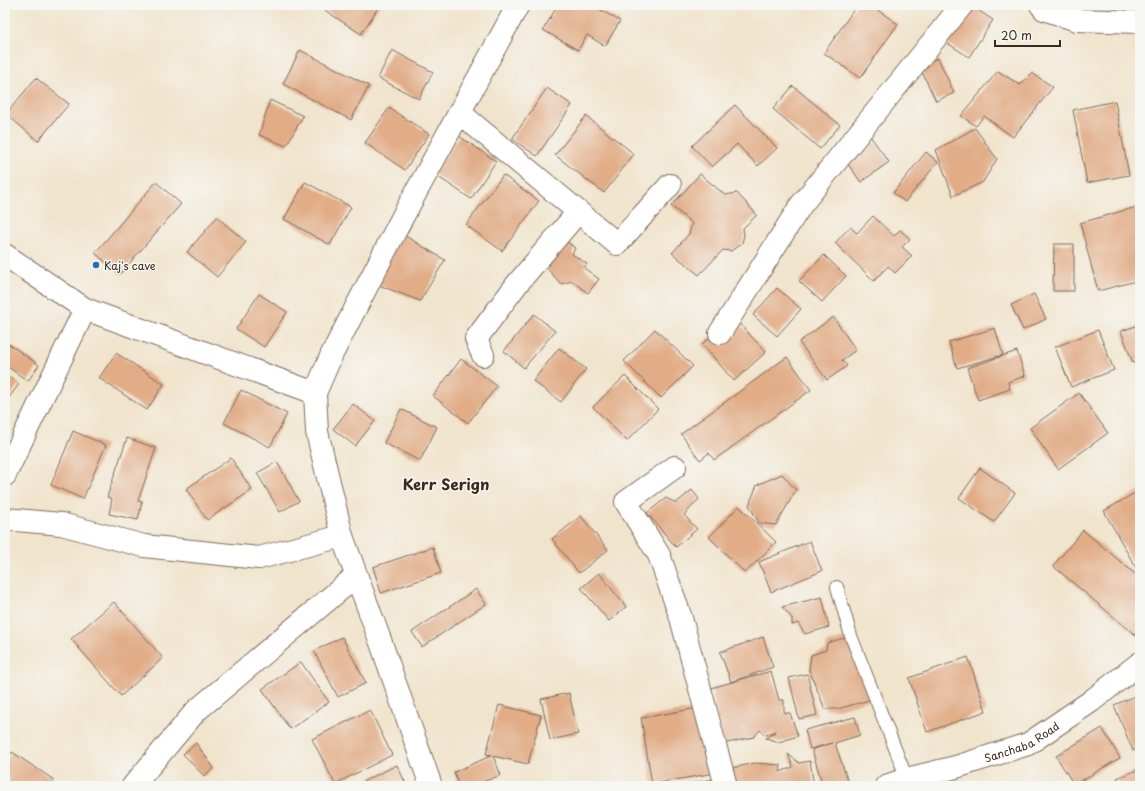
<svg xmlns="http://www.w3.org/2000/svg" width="1145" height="791" font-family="'Playpen Sans',sans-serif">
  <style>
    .building { fill: #e1ac86 }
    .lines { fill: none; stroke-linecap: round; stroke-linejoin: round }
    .service-casing { stroke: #7b6b5b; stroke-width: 14 }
    .minor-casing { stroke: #7b6b5b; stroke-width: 24 }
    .tertiary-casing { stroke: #7b6b5b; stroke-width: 24 }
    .service { stroke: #fff; stroke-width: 12 }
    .minor { stroke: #fff; stroke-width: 22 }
    .tertiary { stroke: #fff; stroke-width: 22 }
    .poi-dot { fill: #1f6fb2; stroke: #f6f6f2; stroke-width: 1.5 }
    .labels { text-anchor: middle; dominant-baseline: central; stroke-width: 3; stroke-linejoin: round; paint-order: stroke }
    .poi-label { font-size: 11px; fill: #3b2a1e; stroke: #f6f6f2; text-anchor: start }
    .street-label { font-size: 11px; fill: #3b2a1e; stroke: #f6f6f2 }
    .district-label { font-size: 15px; font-weight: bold; fill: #3b2a1e; stroke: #f6f6f2 }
  </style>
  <rect width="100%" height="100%" fill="#f6f6f2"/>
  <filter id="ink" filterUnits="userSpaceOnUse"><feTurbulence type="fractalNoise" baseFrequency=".025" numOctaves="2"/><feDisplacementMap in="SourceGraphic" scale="8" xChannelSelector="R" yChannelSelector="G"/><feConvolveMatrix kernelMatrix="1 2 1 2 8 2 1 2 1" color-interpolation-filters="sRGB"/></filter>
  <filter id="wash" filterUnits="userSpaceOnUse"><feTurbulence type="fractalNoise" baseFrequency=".012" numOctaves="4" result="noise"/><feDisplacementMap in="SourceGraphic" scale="16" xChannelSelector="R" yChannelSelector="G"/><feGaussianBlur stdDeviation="0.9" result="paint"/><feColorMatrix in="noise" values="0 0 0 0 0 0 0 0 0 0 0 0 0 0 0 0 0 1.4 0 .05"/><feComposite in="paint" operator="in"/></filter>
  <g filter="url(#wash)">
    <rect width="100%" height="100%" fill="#f1e4cd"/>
    <g id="blocks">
      <g class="building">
        <path d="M317,5H380L361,34Z"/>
        <path d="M558,5H592L620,21L605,46L587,35L578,50L543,30Z"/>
        <path d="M857,5H870L898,24L860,78L824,53Z"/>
        <path d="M970,5L993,20L969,57L941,39Z"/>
        <path d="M300,50L369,86L351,120L283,84Z"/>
        <path d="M392,50L433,72L419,99L378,78Z"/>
        <path d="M938,58L954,93L936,101L919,66Z"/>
        <path d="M998,71L1020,85L1032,73L1053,87L1013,137L984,116L976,126L961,116Z"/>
        <path d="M36,78L69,104L38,141L6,114Z"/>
        <path d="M793,86L840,125L820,149L773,109Z"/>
        <path d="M547,88L572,105L537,156L512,139Z"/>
        <path d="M270,100L303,116L286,146L259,135Z"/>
        <path d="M1115,101L1129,175L1087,183L1073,110Z"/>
        <path d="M735,105L777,148L758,166L737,144L712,167L692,146Z"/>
        <path d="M389,108L429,134L405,170L365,143Z"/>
        <path d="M586,116L634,154L604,193L555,155Z"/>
        <path d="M975,128L997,159L983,182L953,196L936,150Z"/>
        <path d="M459,136L496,161L471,199L434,174Z"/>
        <path d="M870,136L889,162L861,182L842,156Z"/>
        <path d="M926,152L938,162L905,202L893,193Z"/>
        <path d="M700,174L725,195L737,193L757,215L743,228L744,235L742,243L731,251L723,250L699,275L672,253L689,234L692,223L671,206Z"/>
        <path d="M503,175L539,201L502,251L466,225Z"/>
        <path d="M156,182L181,204L120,274L95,253Z"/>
        <path d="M305,182L351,207L330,245L284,219Z"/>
        <path d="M1140,206V280L1098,291L1080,223Z"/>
        <path d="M873,216L894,236L900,230L910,239L902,247L912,256L895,273L888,266L874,281L835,243L850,227L857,233Z"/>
        <path d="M217,217L246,242L217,277L187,252Z"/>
        <path d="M399,232L445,260L420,301L376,284Z"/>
        <path d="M562,238L575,248L572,254L587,264L584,268L599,279L588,293L572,281L561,284L541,262Z"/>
        <path d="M1054,244H1074V291H1053Z"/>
        <path d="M824,255L846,276L822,302L799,281Z"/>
        <path d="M777,288L801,309L777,336L753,315Z"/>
        <path d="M259,294L287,312L264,347L236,329Z"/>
        <path d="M1034,294L1046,319L1023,330L1011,305Z"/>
        <path d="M534,314L555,331L524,368L504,351Z"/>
        <path d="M833,317L856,350L842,360L847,366L827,380L799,342Z"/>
        <path d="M737,321L766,352L734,381L702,344L712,336Z"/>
        <path d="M1139,325L1140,361L1133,363L1121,331Z"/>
        <path d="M995,328L1003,355L957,368L949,342Z"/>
        <path d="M655,329L693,366L661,398L624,361Z"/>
        <path d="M1098,330L1114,370L1071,387L1055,347Z"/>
        <path d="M9,344L39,365L28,381L5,365V349Z"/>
        <path d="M559,348L586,369L561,402L533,381Z"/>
        <path d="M1017,351L1025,376L1008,382L1010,389L978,400L967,368Z"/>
        <path d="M116,353L164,384L147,410L99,378Z"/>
        <path d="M787,357L811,390L714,460L709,453L700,460L681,434Z"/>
        <path d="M461,359L497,386L468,423L433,396Z"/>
        <path d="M5,373L19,384L5,403Z"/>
        <path d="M625,376L658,409L627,441L593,407Z"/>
        <path d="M241,390L287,414L270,447L224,423Z"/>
        <path d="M1079,393L1108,433L1058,469L1030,428Z"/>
        <path d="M353,404L375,421L355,446L333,429Z"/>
        <path d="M401,409L437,427L420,461L384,443Z"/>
        <path d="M73,431L106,445L83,499L51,485Z"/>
        <path d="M127,438L156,448L138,501L142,502L138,520L109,514L112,499L107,497Z"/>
        <path d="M231,458L252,490L207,520L186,489Z"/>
        <path d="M277,462L299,501L280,512L257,473Z"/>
        <path d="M980,468L1015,493L994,522L959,498Z"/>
        <path d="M782,474L796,490L776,525L759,523L749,505L757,485Z"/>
        <path d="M692,490L699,499L684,515L697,529L676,547L647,513L666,498L676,503Z"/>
        <path d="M1140,490V566L1136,568L1104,511Z"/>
        <path d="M739,506L776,542L745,573L709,537Z"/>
        <path d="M581,516L608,550L579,573L552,539Z"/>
        <path d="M1083,530L1140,578V639L1053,566Z"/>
        <path d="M810,541L822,571L771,592L759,562Z"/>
        <path d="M433,547L441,573L381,593L373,567Z"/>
        <path d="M599,573L626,607L609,621L581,588Z"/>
        <path d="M476,589L486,604L422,647L412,632Z"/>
        <path d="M822,597L829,627L805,634L798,623L792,625V618L782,607Z"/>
        <path d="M114,602L163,658L121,696L71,639Z"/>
        <path d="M851,636L869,700L838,709H825L809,670L811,655L826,650L827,643Z"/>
        <path d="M342,637L366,683L338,697L314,651Z"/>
        <path d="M763,637L773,667L731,682L720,652Z"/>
        <path d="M968,657L986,711L927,732L909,678Z"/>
        <path d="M301,662L329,702L290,729L262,689Z"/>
        <path d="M771,671L779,700H784V713H790L798,736L779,742L766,738L776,731L766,735L760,730L754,737L723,744L711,688Z"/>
        <path d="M807,674L817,715L799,719L789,678Z"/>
        <path d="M569,693L578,734L550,740L541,699Z"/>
        <path d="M1140,694V747L1133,751L1114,705Z"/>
        <path d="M499,705L541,715L528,764L493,756L501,775L473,786H459L454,772L493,755L486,754Z"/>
        <path d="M704,707L715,773L652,784L641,718Z"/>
        <path d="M370,710L392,755L335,784L312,739Z"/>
        <path d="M855,717L860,735L835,743L848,782L836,786H823L812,750L832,743L810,749L805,730Z"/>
        <path d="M1102,728L1120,758L1074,785L1056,756Z"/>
        <path d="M196,743L214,768L204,776L183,754Z"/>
        <path d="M12,752L54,780L50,786H5V763Z"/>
        <path d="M788,754L799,763L810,761L814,786H735L723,770L755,763L781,765L780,772L793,767Z"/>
        <path d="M397,765L406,784L401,786H366L364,781Z"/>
        <path d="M1140,769V786H1120L1117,778Z"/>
        <path d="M715,779L716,786H684V785Z"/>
      </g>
    </g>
  </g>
  <g filter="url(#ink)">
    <use href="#blocks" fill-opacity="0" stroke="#7b6b5b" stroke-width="1"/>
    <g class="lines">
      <defs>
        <path id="service" d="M837,587L851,636L907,779"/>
        <g id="minor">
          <path d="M1041,5L1044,9L1077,20L1140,22"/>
          <path d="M460,113L617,244L670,185"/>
          <path d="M5,255L85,309L315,393"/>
          <path d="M720,333L801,205L962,5"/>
          <path d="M483,355L476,339L517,284L578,212"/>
          <path d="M675,467L626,502L659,555L681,618L726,786"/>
          <path d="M5,475L85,309"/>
          <path d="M5,519L61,524L144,546L259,558L342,536"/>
          <path d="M133,786L196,711L356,576"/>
          <path d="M431,786L380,640L342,536L317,432L315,393L332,354L402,218L518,5"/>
        </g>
        <g id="tertiary">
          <path id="s1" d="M886,786L907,779L956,767L1028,744L1090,702L1140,663"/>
        </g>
      </defs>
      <use href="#service" class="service-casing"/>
      <use href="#minor" class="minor-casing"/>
      <use href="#tertiary" class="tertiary-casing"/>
      <use href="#service" class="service"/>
      <use href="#minor" class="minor"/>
      <use href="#tertiary" class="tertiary"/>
    </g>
  </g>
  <circle class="poi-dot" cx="96" cy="265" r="4"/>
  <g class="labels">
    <g class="poi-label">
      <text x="104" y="265">Kaj's cave</text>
    </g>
    <g class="street-label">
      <text stroke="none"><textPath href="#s1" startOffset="143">Sanchaba Road</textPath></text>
    </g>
    <g class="district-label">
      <text x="446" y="483">Kerr Serign</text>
    </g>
  </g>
  <rect width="1145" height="791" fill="none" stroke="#f6f6f2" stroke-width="20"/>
  <path d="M995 40v6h65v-6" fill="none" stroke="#3b2a1e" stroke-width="2"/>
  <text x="1001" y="40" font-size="12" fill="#3b2a1e" stroke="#f6f6f2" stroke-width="3" paint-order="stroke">20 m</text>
</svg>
